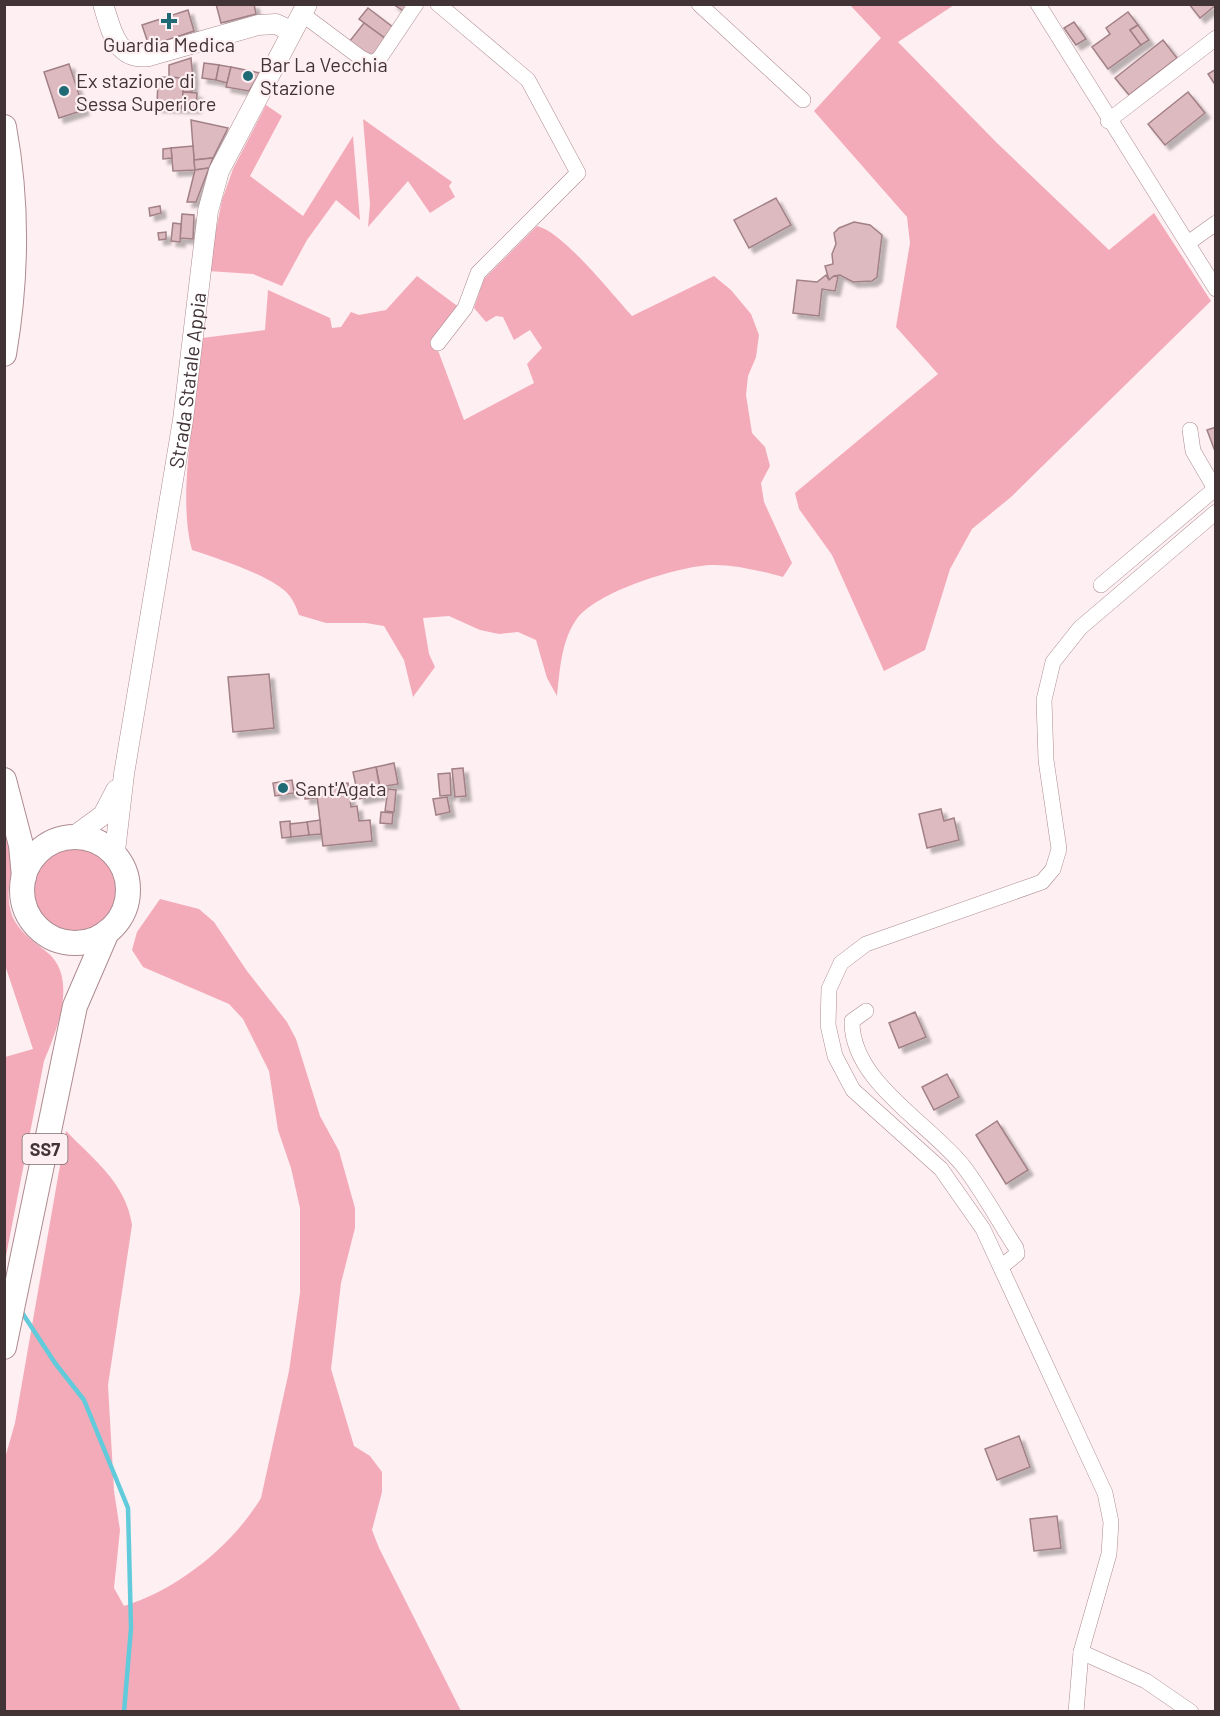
<svg xmlns="http://www.w3.org/2000/svg" width="1220" height="1716" font-family="Barlow,sans-serif">
  <style>
    .green { fill: #f4abb9 }
    .lines { fill: none; stroke-linecap: round; stroke-linejoin: round }
    .stream { stroke: #62cbdb; stroke-width: 4.5 }
    .building { fill: #ddbac0; stroke: #a18086; stroke-width: 1.5; filter: url(#shadow) }
    .minor-casing { stroke: #ad8b91; stroke-width: 16 }
    .tertiary-casing { stroke: #ad8b91; stroke-width: 21 }
    .primary-casing { stroke: #ad8b91; stroke-width: 26 }
    .minor { stroke: #fff; stroke-width: 15 }
    .tertiary { stroke: #fff; stroke-width: 20 }
    .primary { stroke: #fff; stroke-width: 24 }
    .poi-dot { fill: #206a75; stroke: #feeff2; stroke-width: 2 }
    .labels { text-anchor: middle; dominant-baseline: central; stroke-width: 4.5; stroke-linejoin: round; paint-order: stroke }
    .shield { fill: #feeff2; stroke: #7a6b6e; stroke-width: 1.5 }
    .shield-label { font-size: 18px; font-weight: bold; fill: #413336 }
    .poi-label { font-size: 20px; fill: #413336; stroke: #feeff2; text-anchor: start }
    .street-label { font-size: 20px; fill: #413336; stroke: #feeff2 }
  </style>
  <defs>
    <filter id="shadow"><feDropShadow dx="5" dy="5" stdDeviation="1.5" flood-color="#0004"/></filter>
  </defs>
  <rect width="100%" height="100%" fill="#feeff2"/>
  <g class="green">
    <path d="M850,5H954L898,42L997,143L1109,250L1154,213L1211,301L1011,497L972,529L950,569L925,650L884,671L832,555L799,509L795,493L938,374L896,327L910,243L907,217L814,111L881,38Z"/>
    <path d="M266,105L282,116L250,176L303,216L353,136L360,220L336,200L307,240L282,286L253,274L208,271L222,200L233,169Z"/>
    <path d="M363,119L452,182L449,186L455,197L430,213L408,181L368,227L370,204Z"/>
    <path d="M537,226C563,232 612,294 632,316L714,276L731,290L751,314L759,335L756,357L748,376L746,395L752,433L765,447L770,466L761,483L764,502L792,563L783,577C761,571 733,564 710,565C676,567 595,592 576,620C561,642 560,670 557,696L547,678L536,640L518,632L499,634L480,630L449,616L423,618L429,654L435,667L413,697L404,660L384,626L366,623H326L299,615C296,606 292,597 284,590C263,573 219,559 192,550C176,493 198,400 202,338L265,330L268,290L330,318L332,328L341,327L351,312L359,315L386,310L417,276L460,308L433,337L464,420L534,383L527,364L542,348L530,330L514,340L503,317L496,316L486,322L474,308L484,279Z"/>
    <path d="M5,812C7,826 14,844 13,858C12,875 6,890 10,908C14,929 32,940 48,953C78,979 57,1030 44,1061L5,1261V1057L33,1049L5,965Z"/>
    <circle cx="75" cy="890" r="43"/>
    <path d="M160,899L199,909L214,922L247,971L287,1022L296,1039L320,1116L339,1151L355,1208V1228L341,1283L331,1369L354,1446L370,1456L382,1472V1492L372,1530L379,1548L461,1711H5V1458L15,1423L66,1131C94,1160 126,1183 132,1225L108,1385L114,1491L120,1530L114,1588L124,1606C177,1590 232,1546 261,1498L289,1371L300,1293V1208L291,1168L278,1130L269,1071L243,1019L229,1004L143,967L132,950L137,932Z"/>
  </g>
  <g class="lines">
    <path class="stream" d="M21,1311L55,1363L84,1400L128,1508L131,1628L124,1712"/>
  </g>
  <g class="building">
    <path d="M216,4H254L256,14L221,23Z"/>
    <path d="M393,4H410L405,12Z"/>
    <path d="M1189,4H1216V5L1200,18Z"/>
    <path d="M368,8L394,28L386,39L359,19Z"/>
    <path d="M188,10L194,31L149,46L142,25Z"/>
    <path d="M1128,12L1138,25L1130,30L1141,45L1108,69L1092,47L1110,34L1106,28Z"/>
    <path d="M1074,22L1086,39L1076,45L1064,28Z"/>
    <path d="M364,23L386,39L371,58L349,42Z"/>
    <path d="M1138,25L1149,40L1141,45L1130,30Z"/>
    <path d="M1163,40L1177,58L1129,95L1115,78Z"/>
    <path d="M191,58L193,79L169,77V65Z"/>
    <path d="M204,63L219,65L216,80L202,78Z"/>
    <path d="M69,64L84,110L59,118L44,72Z"/>
    <path d="M219,65L231,67L227,83L216,80Z"/>
    <path d="M231,67L260,73L249,91L226,87Z"/>
    <path d="M1216,69V86L1208,74Z"/>
    <path d="M158,77L184,78L182,108L157,107Z"/>
    <path d="M184,78L193,79L192,92H183Z"/>
    <path d="M183,92L197,93L196,108H182Z"/>
    <path d="M1188,92L1205,113L1165,145L1148,124Z"/>
    <path d="M191,120L228,128L213,158L194,160Z"/>
    <path d="M193,146L195,170L173,171L171,148Z"/>
    <path d="M171,148L172,158L163,159V149Z"/>
    <path d="M213,158L209,168L195,170L194,160Z"/>
    <path d="M209,168L196,202H187L195,170Z"/>
    <path d="M776,198L791,225L749,248L734,220Z"/>
    <path d="M160,206L161,213L150,216L149,208Z"/>
    <path d="M182,214L194,215L193,239L180,238Z"/>
    <path d="M854,222L870,225L882,235L877,277L872,281L853,282L840,275L834,276L829,280L825,266L833,264L832,254L836,244L834,233L839,228Z"/>
    <path d="M173,223L181,224L180,242L171,241Z"/>
    <path d="M166,232V239L159,240L158,233Z"/>
    <path d="M826,275L829,280L834,276L838,277L835,291L822,289L819,316L793,313L797,280L817,282Z"/>
    <path d="M1216,427V454L1207,430Z"/>
    <path d="M269,674L274,728L233,732L228,677Z"/>
    <path d="M394,763L398,784L380,787L376,767Z"/>
    <path d="M376,767L381,795L359,799L353,772Z"/>
    <path d="M463,768L466,796L455,797L452,769Z"/>
    <path d="M450,773L451,795L440,796L438,774Z"/>
    <path d="M292,780L294,793L275,796L273,783Z"/>
    <path d="M348,783L351,807L357,806L359,821L370,820L372,841L323,846L316,787Z"/>
    <path d="M316,787L317,798L305,799L304,788Z"/>
    <path d="M388,789L396,790L394,812L385,811Z"/>
    <path d="M447,797L450,812L436,815L433,799Z"/>
    <path d="M941,809L944,821L954,818L959,840L927,848L919,814Z"/>
    <path d="M381,812L393,813L392,824L380,823Z"/>
    <path d="M320,820L321,834L309,835L307,822Z"/>
    <path d="M290,821L291,837L282,838L280,822Z"/>
    <path d="M307,822L309,835L291,837L290,824Z"/>
    <path d="M915,1012L926,1037L899,1048L889,1023Z"/>
    <path d="M947,1074L959,1097L934,1110L922,1087Z"/>
    <path d="M997,1121L1028,1170L1006,1184L976,1135Z"/>
    <path d="M1019,1436L1030,1467L997,1480L985,1449Z"/>
    <path d="M1057,1516L1061,1548L1034,1551L1030,1519Z"/>
  </g>
  <g class="lines">
    <defs>
      <g id="minor">
        <path d="M438,4L528,80L578,173L478,273L465,308L438,343"/>
        <path d="M699,4L803,100"/>
        <path d="M1038,4L1216,289"/>
        <path d="M302,14L361,58L371,63L379,59L416,4"/>
        <path d="M1108,121L1216,38"/>
        <path d="M1188,243L1216,223"/>
        <path d="M1190,430L1193,451L1214,487"/>
        <path d="M1101,585L1216,488"/>
        <path d="M866,1011L852,1021C851,1082 931,1124 964,1167C983,1192 999,1222 1016,1248L1017,1254L1001,1267"/>
        <path d="M1081,1652L1146,1681L1191,1712"/>
        <path d="M1076,1712L1081,1652L1109,1554L1111,1522L1105,1493L983,1229L941,1169L853,1090L835,1056L828,1025L829,989L841,963L866,944L1042,882L1053,869L1059,849L1046,760L1044,700L1053,662L1080,628L1216,512"/>
      </g>
      <g id="tertiary">
        <path d="M103,4C111,29 116,61 149,56L258,25L276,24L291,31"/>
        <path d="M73,837L103,815L116,790"/>
        <path id="s1" d="M118,858L115,851L124,774L183,420L208,211L219,171L307,4"/>
      </g>
      <g id="primary">
        <path d="M4,127C18,203 17,278 4,354"/>
        <path d="M4,780L21,845L24,877"/>
        <circle cx="75" cy="890" r="53"/>
        <path d="M4,1347L75,1006L107,932"/>
      </g>
    </defs>
    <use href="#minor" class="minor-casing"/>
    <use href="#tertiary" class="tertiary-casing"/>
    <use href="#primary" class="primary-casing"/>
    <use href="#minor" class="minor"/>
    <use href="#tertiary" class="tertiary"/>
    <use href="#primary" class="primary"/>
  </g>
  <g class="poi-dot">
    <path d="M166 12h6v6h6v6h-6v6h-6v-6h-6v-6h6z"/>
    <circle cx="248" cy="76" r="6"/>
    <circle cx="64" cy="91" r="6"/>
    <circle cx="283" cy="788" r="6"/>
  </g>
  <g class="labels">
    <rect class="shield" x="22.5" y="1134" width="45" height="30" rx="4.5"/>
    <g class="shield-label">
      <text x="45" y="1149">SS7</text>
    </g>
    <g class="poi-label">
      <text x="169" y="44" text-anchor="middle">Guardia Medica</text>
      <text x="260" y="64">Bar La Vecchia<tspan x="260" dy="23">Stazione</tspan></text>
      <text x="76" y="80">Ex stazione di<tspan x="76" dy="23">Sessa Superiore</tspan></text>
      <text x="295" y="788">Sant'Agata</text>
    </g>
    <g class="street-label">
      <text stroke="none"><textPath href="#s1" startOffset="484">Strada Statale Appia</textPath></text>
    </g>
  </g>
  <rect width="1220" height="1716" fill="none" stroke="#413336" stroke-width="12"/>
</svg>
